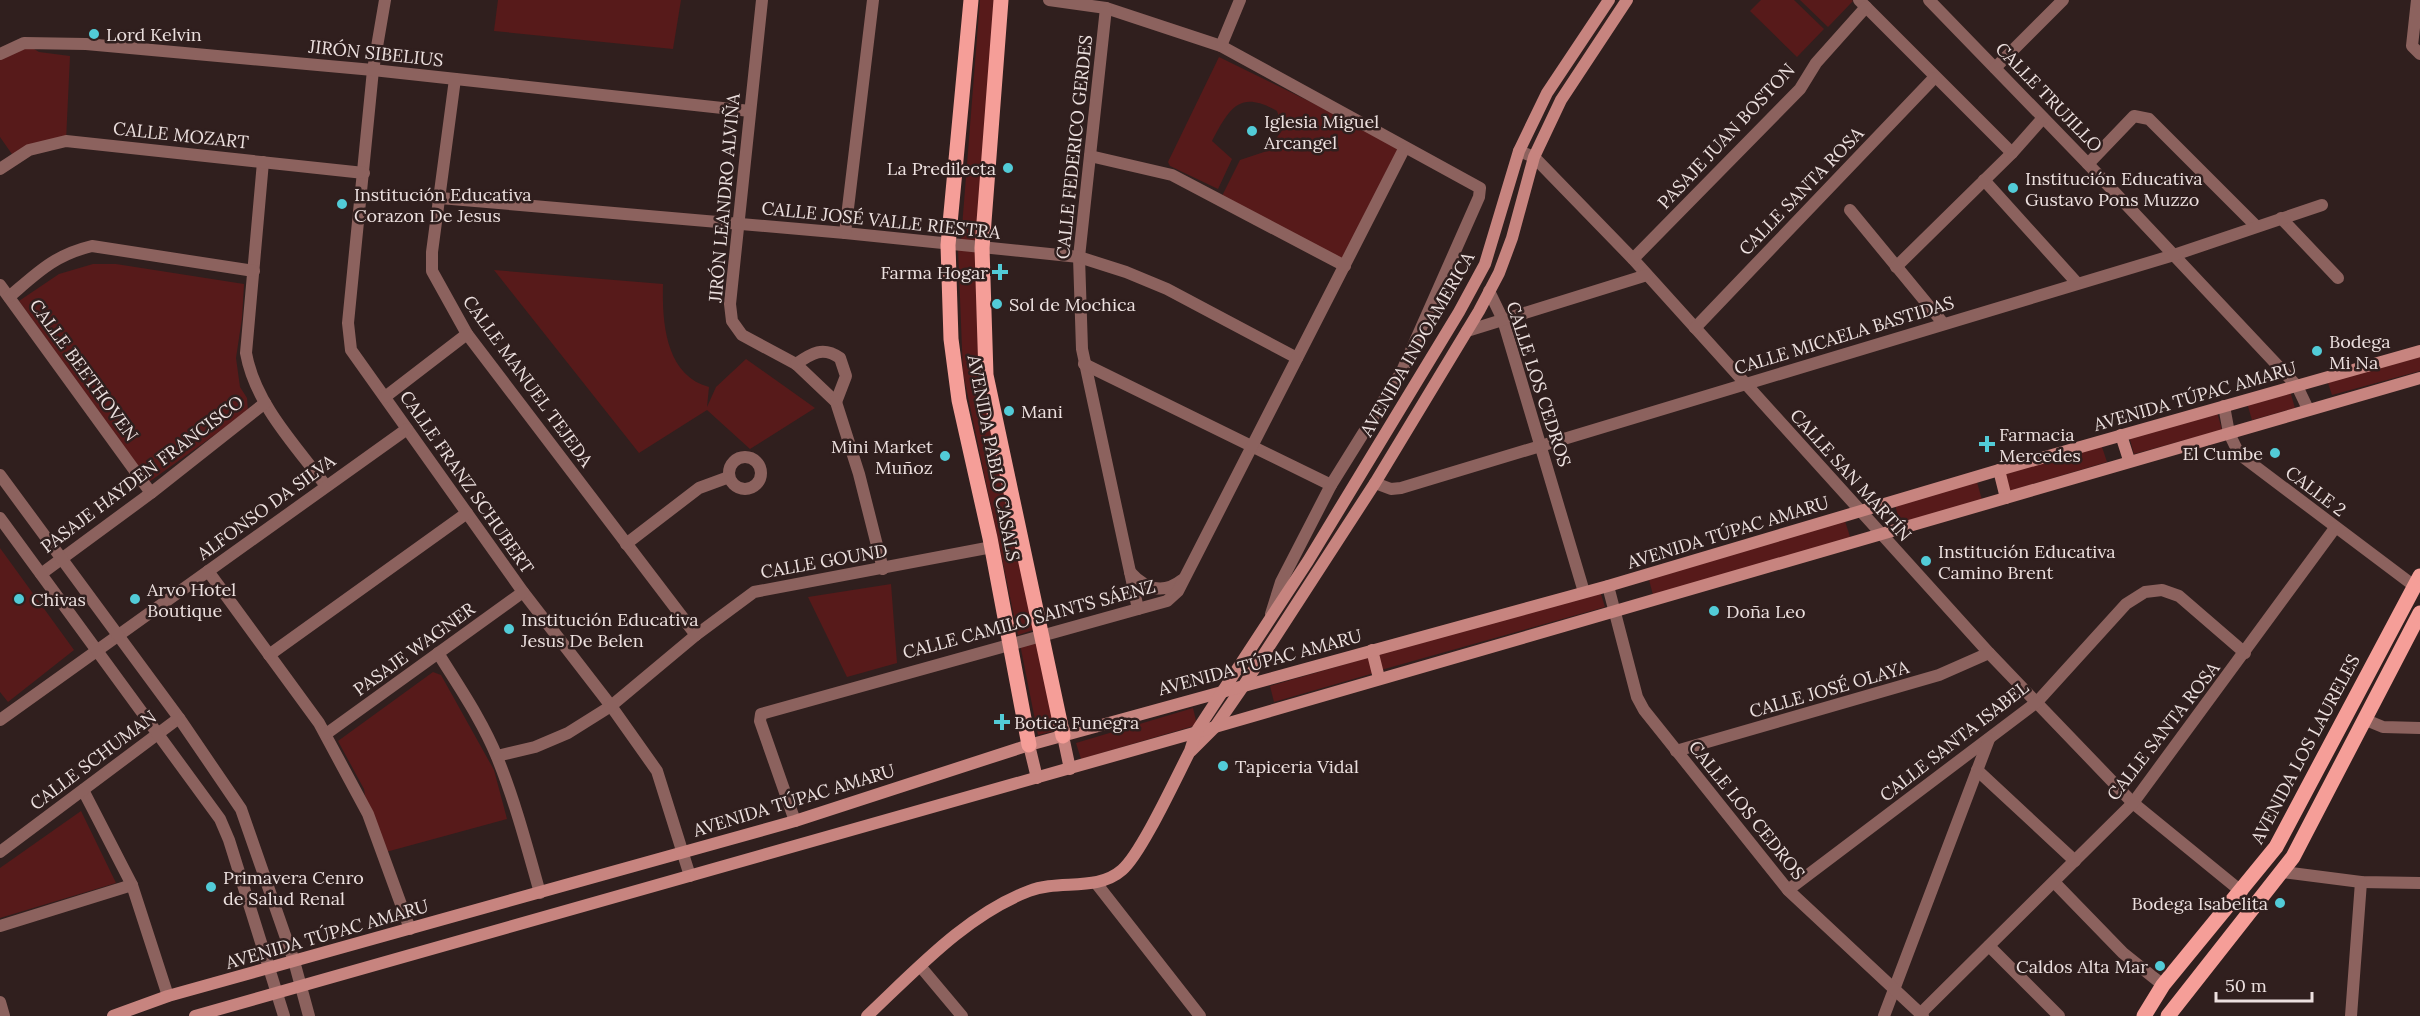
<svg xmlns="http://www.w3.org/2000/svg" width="2420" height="1016" font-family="Lora,serif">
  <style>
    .green { fill: #571a1a }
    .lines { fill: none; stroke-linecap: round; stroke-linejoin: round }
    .minor { stroke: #8c625e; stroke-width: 12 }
    .tertiary { stroke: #8c625e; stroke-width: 12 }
    .secondary { stroke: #c7847f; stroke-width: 12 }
    .primary { stroke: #f59e98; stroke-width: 15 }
    .poi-dot { fill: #52cbd7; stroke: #301f1e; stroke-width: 2 }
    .labels { text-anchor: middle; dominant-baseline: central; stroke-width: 5; stroke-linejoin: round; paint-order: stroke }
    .poi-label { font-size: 18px; fill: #ece0df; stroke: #301f1e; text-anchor: start }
    .street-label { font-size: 18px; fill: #ece0df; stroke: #301f1e }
  </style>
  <rect width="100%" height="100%" fill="#301f1e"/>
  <g class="green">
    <path d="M498,0H681L673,49L494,31Z"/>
    <path d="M980,0H997L978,241L961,240Z"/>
    <path d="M1761,0H1794L1824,29L1797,57L1750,11Z"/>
    <path d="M1800,0H1852L1853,1L1828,27Z"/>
    <path d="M24,43L39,52L70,56L66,141L14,157L0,137V60Z"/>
    <path d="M1219,57L1402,147L1346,262L1220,200L1240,160L1267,151L1283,129L1277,111C1239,89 1229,109 1212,141L1232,159L1218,189L1170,166L1168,162Z"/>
    <path d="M958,248L978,250L979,370L983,397L1039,628L1018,635L963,373Z"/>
    <path d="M93,264H116L244,284L242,318L236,358L240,387L247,398L248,411L149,482L19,301L59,274Z"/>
    <path d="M494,270L663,284C662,321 665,375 709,387L707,407L716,387L746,359L815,408L750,449L707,410L639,453Z"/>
    <path d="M2420,355V371L2332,395L2327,380Z"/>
    <path d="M2290,391L2295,408L2252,420L2247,403Z"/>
    <path d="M2217,412L2222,430L2134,454L2129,436Z"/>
    <path d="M2101,444L2107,462L2009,491L2005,472Z"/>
    <path d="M1977,482L1982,500L1900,523L1895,505Z"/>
    <path d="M1845,521L1851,540L1653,595L1648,576Z"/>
    <path d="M0,548L74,650L8,702L0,692Z"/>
    <path d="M891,584L897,663L847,677L808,597Z"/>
    <path d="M1600,591L1605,607L1381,670L1377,654Z"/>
    <path d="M1040,640L1058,730L1038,735L1020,644Z"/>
    <path d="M1370,657L1374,673L1274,702L1270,686Z"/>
    <path d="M433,672L441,675L494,770L507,819L386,852L368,814L364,789L338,741Z"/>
    <path d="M1193,708L1197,725L1081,759L1076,743Z"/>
    <path d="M81,811L116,883L0,918V868Z"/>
  </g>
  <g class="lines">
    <g class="minor">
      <path d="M385,0L373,70L348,323L351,350L523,592L611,706L657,771L690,876"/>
      <path d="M762,0L730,304L732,321L742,335L796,364L836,402L859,474L883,569"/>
      <path d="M1049,0L1106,8L1221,46L1480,188L1479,197L1402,371L1331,485L1281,582L1271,614"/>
      <path d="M1859,0L2012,153"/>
      <path d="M1929,0L2088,164L2297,386L2308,409"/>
      <path d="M2417,0L2412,46L2420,54"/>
      <path d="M1106,8L1079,257L1082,349L1138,609"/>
      <path d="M1221,46L1240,0"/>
      <path d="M0,54L24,43L86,44L373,70L750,111"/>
      <path d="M1995,68L2063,0"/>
      <path d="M455,79L432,252V271L467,334L696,635"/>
      <path d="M1519,151L1534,157L1633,259L1989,653L2133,803L2242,892"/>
      <path d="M1090,156L1172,175L1345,266"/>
      <path d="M263,162L246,353C255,404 296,446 326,486"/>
      <path d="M2088,164L2134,116L2149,119L2256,226"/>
      <path d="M0,169L29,150L66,141L364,173"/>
      <path d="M1984,180L2077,283"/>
      <path d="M440,198L845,233L1079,257L1126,272L1167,289L1297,358"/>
      <path d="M1850,210L1943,323"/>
      <path d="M2281,218L2338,278"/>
      <path d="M845,233L873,0"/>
      <path d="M1633,259L1800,89L1816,63L1866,7"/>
      <path d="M1896,267L2012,153L2043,118"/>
      <path d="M0,285L151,493"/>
      <path d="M1489,291L1503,320L1584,592"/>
      <path d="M9,297C37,273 54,255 92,246L254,271"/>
      <path d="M1695,328L1934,78"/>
      <path d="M1467,331L1647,275"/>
      <path d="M796,364C812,353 823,346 840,358L846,376L836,402"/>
      <path d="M1084,364L1331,485"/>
      <path d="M385,397L467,334"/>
      <path d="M2224,406L2229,433L2239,454L2413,585"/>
      <circle cx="745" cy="473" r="16"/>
      <path d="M1375,483L1391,489L1401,488L2174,255L2322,205"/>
      <path d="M626,544L699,488L729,477"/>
      <path d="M208,571L319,723L368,814L410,929"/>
      <path d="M1130,572C1145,589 1163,595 1182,580"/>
      <path d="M41,574L151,493L265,403"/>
      <path d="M438,653C459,687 482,720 497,757C515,801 527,847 540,893"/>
      <path d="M269,655L467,513"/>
      <path d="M0,720L407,429"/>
      <path d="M2366,720L2383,727L2420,728"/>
      <path d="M326,734L523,592"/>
      <path d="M1676,751L1939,675L1989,653"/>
      <path d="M497,756L535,747L568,733L611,706L696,635L754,592L992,547"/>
      <path d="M1977,770L2075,861"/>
      <path d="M83,790L132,885L168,996"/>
      <path d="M795,821L760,721L761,714L1138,609L1167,601L1178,591L1404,149"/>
      <path d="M0,852L179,718"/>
      <path d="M2283,872L2361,882L2420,883"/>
      <path d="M2054,882L2123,953L2163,985"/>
      <path d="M1096,883L1200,1016"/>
      <path d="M1788,890L2037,702L2126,604L2145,592L2162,590L2179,596L2245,653"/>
      <path d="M0,926L132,885"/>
      <path d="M1989,946L2059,1016"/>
      <path d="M920,966L962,1016"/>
      <path d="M0,1002L4,1016"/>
      <path d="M1920,1014L2133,803L2335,528"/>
      <path d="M1884,1016L1989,739"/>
      <path d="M2351,1016L2361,882"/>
    </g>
    <g class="tertiary">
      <path d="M0,475L179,718L241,809L294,961L309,1016"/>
      <path d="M0,518L220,819L229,840L284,1016"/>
      <path d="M1608,586L1637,697L1644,710L1788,890L1923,1016"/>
    </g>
    <g class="secondary">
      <path d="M2121,435L2129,460"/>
      <path d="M1999,470L2006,498"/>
      <path d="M1372,650L1379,678"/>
      <path d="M1063,736L1070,769"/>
      <path d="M1029,745L1037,778"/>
      <path d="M1191,751L1215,727L1244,685L1375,483L1479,311L1499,273L1512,238L1534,157L1561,100L1627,0"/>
      <path d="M113,1016L168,996L795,821L1029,745L1608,586L1999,470L2420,351"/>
      <path d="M195,1016L1215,727L2420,378"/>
      <path d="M867,1016C916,970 966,915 1029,891C1059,879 1097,892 1122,870C1141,854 1176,778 1190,751L1196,732L1308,561L1459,312L1485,264L1519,151L1547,93L1609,0"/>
    </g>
    <g class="primary">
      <path d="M971,0L948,245L951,339L959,400L990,538L1029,745"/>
      <path d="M1001,0L982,248L986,375L1063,736"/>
      <path d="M2144,1016L2163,985L2276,847L2420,576"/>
      <path d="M2168,1016L2293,857L2420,613"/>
    </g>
  </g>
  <g class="poi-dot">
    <circle cx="94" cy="34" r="6"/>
    <circle cx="1252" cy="131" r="6"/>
    <circle cx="1008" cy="168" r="6"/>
    <circle cx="2013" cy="188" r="6"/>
    <circle cx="342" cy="204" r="6"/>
    <path d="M997 263h6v6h6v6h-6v6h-6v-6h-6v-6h6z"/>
    <circle cx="997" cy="304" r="6"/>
    <circle cx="2317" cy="351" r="6"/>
    <circle cx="1009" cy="411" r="6"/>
    <path d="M1984 435h6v6h6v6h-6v6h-6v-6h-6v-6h6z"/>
    <circle cx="2275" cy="453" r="6"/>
    <circle cx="945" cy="456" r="6"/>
    <circle cx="1926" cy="561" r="6"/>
    <circle cx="19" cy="599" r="6"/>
    <circle cx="135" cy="599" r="6"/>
    <circle cx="1714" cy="611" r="6"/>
    <circle cx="509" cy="629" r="6"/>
    <path d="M999 713h6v6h6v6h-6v6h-6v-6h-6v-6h6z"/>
    <circle cx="1223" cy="766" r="6"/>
    <circle cx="211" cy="887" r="6"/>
    <circle cx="2280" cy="903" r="6"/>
    <circle cx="2160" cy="966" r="6"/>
  </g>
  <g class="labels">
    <g class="poi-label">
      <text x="106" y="34">Lord Kelvin</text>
      <text x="1264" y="121">Iglesia Miguel<tspan x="1264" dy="21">Arcangel</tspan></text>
      <text x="996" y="168" text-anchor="end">La Predilecta</text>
      <text x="2025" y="178">Institución Educativa<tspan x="2025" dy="21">Gustavo Pons Muzzo</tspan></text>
      <text x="354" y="194">Institución Educativa<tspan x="354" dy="21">Corazon De Jesus</tspan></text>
      <text x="988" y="272" text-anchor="end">Farma Hogar</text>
      <text x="1009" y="304">Sol de Mochica</text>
      <text x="2329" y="341">Bodega<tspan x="2329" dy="21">Mi Na</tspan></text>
      <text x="1021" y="411">Mani</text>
      <text x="1999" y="434">Farmacia<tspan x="1999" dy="21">Mercedes</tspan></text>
      <text x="933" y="446" text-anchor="end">Mini Market<tspan x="933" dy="21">Muñoz</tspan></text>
      <text x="2263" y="453" text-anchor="end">El Cumbe</text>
      <text x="1938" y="551">Institución Educativa<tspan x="1938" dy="21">Camino Brent</tspan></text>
      <text x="147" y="589">Arvo Hotel<tspan x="147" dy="21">Boutique</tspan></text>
      <text x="31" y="599">Chivas</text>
      <text x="1726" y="611">Doña Leo</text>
      <text x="521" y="619">Institución Educativa<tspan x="521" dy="21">Jesus De Belen</tspan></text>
      <text x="1014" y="722">Botica Funegra</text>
      <text x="1235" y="766">Tapiceria Vidal</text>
      <text x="223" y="877">Primavera Cenro<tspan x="223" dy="21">de Salud Renal</tspan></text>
      <text x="2268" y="903" text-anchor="end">Bodega Isabelita</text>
      <text x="2148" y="966" text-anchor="end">Caldos Alta Mar</text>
    </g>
    <g class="street-label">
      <text transform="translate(376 53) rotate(6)">JIRÓN SIBELIUS</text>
      <text transform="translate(2049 97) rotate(46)">CALLE TRUJILLO</text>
      <text transform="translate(181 135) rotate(6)">CALLE MOZART</text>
      <text transform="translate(1726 136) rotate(-47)">PASAJE JUAN BOSTON</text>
      <text transform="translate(1074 147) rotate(-84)">CALLE FEDERICO GERDES</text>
      <text transform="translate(1801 191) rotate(-46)">CALLE SANTA ROSA</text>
      <text transform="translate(724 198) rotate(-85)">JIRÓN LEANDRO ALVIÑA</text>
      <text transform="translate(881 220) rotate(6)">CALLE JOSÉ VALLE RIESTRA</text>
      <text transform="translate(1844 335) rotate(-17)">CALLE MICAELA BASTIDAS</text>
      <text transform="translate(1417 344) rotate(-60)">AVENIDA INDOAMERICA</text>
      <text transform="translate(84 370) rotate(54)">CALLE BEETHOVEN</text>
      <text transform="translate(528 381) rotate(54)">CALLE MANUEL TEJEDA</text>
      <text transform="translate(1539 384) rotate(72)">CALLE LOS CEDROS</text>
      <text transform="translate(2195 396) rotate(-16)">AVENIDA TÚPAC AMARU</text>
      <text transform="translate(994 458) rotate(79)">AVENIDA PABLO CASALS</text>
      <text transform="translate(142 474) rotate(-37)">PASAJE HAYDEN FRANCISCO</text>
      <text transform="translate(1851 475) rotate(48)">CALLE SAN MARTÍN</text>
      <text transform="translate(467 482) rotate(55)">CALLE FRANZ SCHUBERT</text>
      <text transform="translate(2316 491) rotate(37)">CALLE 2</text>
      <text transform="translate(266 507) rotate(-36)">ALFONSO DA SILVA</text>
      <text transform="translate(1728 532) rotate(-17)">AVENIDA TÚPAC AMARU</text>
      <text transform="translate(824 561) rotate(-10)">CALLE GOUND</text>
      <text transform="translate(1029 619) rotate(-15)">CALLE CAMILO SAINTS SÁENZ</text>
      <text transform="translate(414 649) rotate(-36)">PASAJE WAGNER</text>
      <text transform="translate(1260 662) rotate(-15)">AVENIDA TÚPAC AMARU</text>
      <text transform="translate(1829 689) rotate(-16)">CALLE JOSÉ OLAYA</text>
      <text transform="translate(2163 731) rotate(-52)">CALLE SANTA ROSA</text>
      <text transform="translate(1954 741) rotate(-38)">CALLE SANTA ISABEL</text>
      <text transform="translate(2305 749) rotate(-62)">AVENIDA LOS LAURELES</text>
      <text transform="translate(93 760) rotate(-37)">CALLE SCHUMAN</text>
      <text transform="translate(794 800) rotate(-17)">AVENIDA TÚPAC AMARU</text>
      <text transform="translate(1747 810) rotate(51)">CALLE LOS CEDROS</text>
      <text transform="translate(327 934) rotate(-16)">AVENIDA TÚPAC AMARU</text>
    </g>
  </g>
  <path d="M2216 992v9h96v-9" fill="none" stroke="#ece0df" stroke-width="3"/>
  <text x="2225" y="992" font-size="18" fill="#ece0df" stroke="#301f1e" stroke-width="4.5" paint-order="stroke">50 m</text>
</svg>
